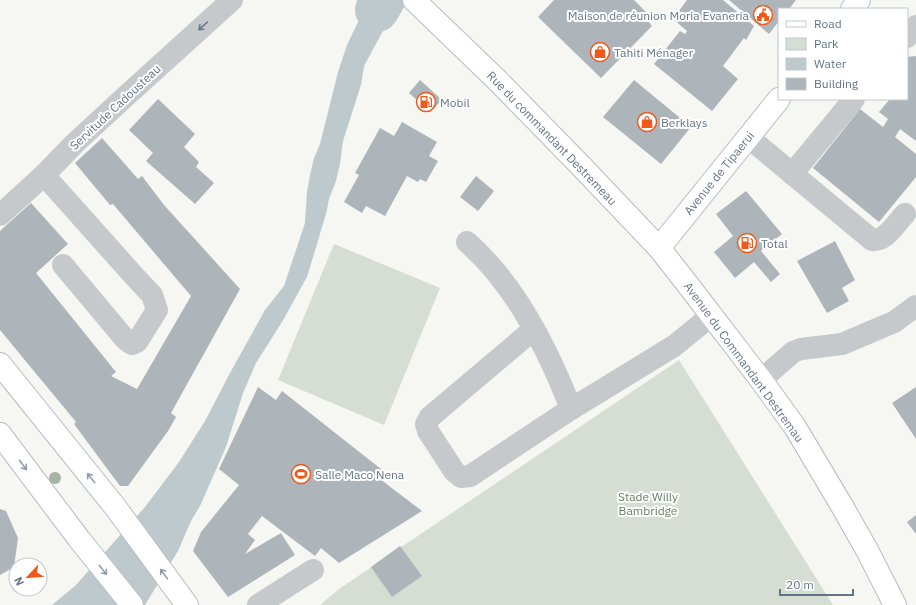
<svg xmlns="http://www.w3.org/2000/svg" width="916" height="605" font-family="'IBM Plex Sans',sans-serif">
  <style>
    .green { fill: #d6ded3 }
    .water { fill: #bec9ce }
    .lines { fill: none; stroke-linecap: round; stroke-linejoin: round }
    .river { stroke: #bec9ce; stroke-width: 44 }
    .building { fill: #adb5bb }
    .major-casing { stroke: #b8bcc0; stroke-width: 24 }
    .minor { stroke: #c5c9cc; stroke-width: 22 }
    .major { stroke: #fff; stroke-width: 22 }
    .tree { fill: #a7b3a3 }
    .oneway { stroke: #687889 }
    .oneway2 { stroke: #929eaa }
    .labels { text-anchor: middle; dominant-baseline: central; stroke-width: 4; stroke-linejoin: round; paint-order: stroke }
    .poi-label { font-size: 12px; fill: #637485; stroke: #fff; text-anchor: start }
    .street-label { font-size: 12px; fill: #637485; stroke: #fff }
    .park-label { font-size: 12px; fill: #667c62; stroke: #fff }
  </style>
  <rect width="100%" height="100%" fill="#f6f6f2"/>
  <g class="green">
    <path d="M334,244L440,288L384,425L278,380Z"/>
    <path d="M679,360L833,605H320L339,589Z"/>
  </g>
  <path class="water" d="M368,1L389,22L384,29L364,66L361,85L343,141L340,164L336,181L329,199L326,214L307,277L282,322L256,363L243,393L226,447L200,506L191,521L178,551L145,605H52L76,585L145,507L179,462L205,421L230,373L265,310L284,286L305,223L307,192L310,175L314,158L320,144L338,72L347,45Z"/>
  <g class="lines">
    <path class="river" d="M377,10L383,0"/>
  </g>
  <g class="building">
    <path d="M554,0H634L652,18L649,22L652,26L601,78L538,17Z"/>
    <path d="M687,0H723L754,26L746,40L744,38L723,66L738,79L712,111L654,64L680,31L685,34L687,31L673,19Z"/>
    <path d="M729,0H796L789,9H779V21L769,34Z"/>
    <path d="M916,56V141L900,129L895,137L916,154V177L879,222L813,168L860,109L883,127L888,119L879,112L890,99H907V57Z"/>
    <path d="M420,80L442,100L430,112L409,93Z"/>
    <path d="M634,80L691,127L661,164L603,117Z"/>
    <path d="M158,99L195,134L184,147L199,162L196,167L214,183L195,204L146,161L153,153L129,130Z"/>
    <path d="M402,122L437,142L429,156L438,161L426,182L420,179L418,182L407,176L385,216L366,206L362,213L344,202L359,175L355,173L380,128L394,136Z"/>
    <path d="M102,138L138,179L142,176L164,205L240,289L171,413L176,417L168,431L128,486H120L74,424L76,422L0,330V231L31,203L68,244L36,273L116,372L111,376L137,389L191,296L113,204L110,205L75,163Z"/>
    <path d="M476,176L494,191L478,211L460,197Z"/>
    <path d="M746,191L782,234L761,251L780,274L771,282L754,262L735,278L714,252L733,236L716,214Z"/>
    <path d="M835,241L855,280L842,288L849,301L827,313L797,261Z"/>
    <path d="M258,387L276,400L282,391L381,469L376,476L422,511L339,563L321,548L315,556L262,516L248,534L255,540L245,554L281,533L295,555L228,597L193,551L201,532L239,485L219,469Z"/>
    <path d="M916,387V439L892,403Z"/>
    <path d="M0,509L6,511L18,538L14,567L0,575Z"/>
    <path d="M916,515V534L907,522Z"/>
    <path d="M400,546L422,576L392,597L371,567Z"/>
  </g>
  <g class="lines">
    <defs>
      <g id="major">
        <path d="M414,0L497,80L582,167L659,248L685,281L761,380L795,427L842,506L867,550L895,605"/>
        <path d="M852,9L859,0"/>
        <path d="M659,248L779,99"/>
        <path d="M0,364L116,508L187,605"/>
        <path d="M0,434L79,539L132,605"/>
      </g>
    </defs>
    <use href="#major" class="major-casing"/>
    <g class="minor">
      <path d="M907,37L916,26"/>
      <path d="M748,137L872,240C886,242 896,223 905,214"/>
      <path d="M792,174L854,99"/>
      <path d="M44,175L135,277L152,295L157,310L137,342L132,344L125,339L63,265"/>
      <path d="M0,215L44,175L74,144L126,96L232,0"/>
      <path d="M467,242C516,285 548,349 571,409"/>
      <path d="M534,329L430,417L426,424L428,431L454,471L461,477L470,476L571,409L674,346L712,315"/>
      <path d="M761,380L793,352L801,349L842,344L894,322L916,306"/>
      <path d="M258,605L313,570"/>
    </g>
    <use href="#major" class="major"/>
  </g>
  <circle class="tree" cx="55" cy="478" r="6"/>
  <defs><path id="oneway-shaft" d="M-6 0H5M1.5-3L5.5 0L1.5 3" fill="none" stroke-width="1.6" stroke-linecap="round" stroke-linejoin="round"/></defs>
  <use class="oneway" href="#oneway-shaft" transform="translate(203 26) rotate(138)"/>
  <g class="oneway2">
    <use href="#oneway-shaft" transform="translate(23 465) rotate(53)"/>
    <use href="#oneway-shaft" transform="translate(91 478) rotate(-129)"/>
    <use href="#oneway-shaft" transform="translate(103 570) rotate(51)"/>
    <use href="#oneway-shaft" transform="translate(164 574) rotate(-126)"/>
  </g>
  <defs>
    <symbol id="civic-ring" viewBox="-11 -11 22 22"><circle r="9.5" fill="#fff" stroke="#f05919" stroke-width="1.5"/><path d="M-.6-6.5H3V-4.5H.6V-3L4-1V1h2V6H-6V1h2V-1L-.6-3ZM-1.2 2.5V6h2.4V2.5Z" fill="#f05919"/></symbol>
    <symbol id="shop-ring" viewBox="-11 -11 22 22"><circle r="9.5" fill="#fff" stroke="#f05919" stroke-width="1.5"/><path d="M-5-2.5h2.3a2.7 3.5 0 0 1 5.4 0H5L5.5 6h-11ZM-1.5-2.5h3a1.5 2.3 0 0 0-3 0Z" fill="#f05919"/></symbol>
    <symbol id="fuel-ring" viewBox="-11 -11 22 22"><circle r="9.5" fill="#fff" stroke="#f05919" stroke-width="1.5"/><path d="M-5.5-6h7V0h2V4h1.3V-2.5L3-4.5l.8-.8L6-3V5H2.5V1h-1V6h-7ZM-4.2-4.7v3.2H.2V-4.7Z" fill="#f05919"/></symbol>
    <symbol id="stadium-ring" viewBox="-11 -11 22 22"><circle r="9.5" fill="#fff" stroke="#f05919" stroke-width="1.5"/><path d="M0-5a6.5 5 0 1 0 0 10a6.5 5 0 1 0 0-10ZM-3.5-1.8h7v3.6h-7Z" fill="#f05919"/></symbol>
  </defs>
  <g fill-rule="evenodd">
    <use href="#civic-ring" x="752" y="4" width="22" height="22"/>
    <use href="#shop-ring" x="589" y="41" width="22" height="22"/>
    <use href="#fuel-ring" x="415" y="91" width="22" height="22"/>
    <use href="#shop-ring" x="636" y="111" width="22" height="22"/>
    <use href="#fuel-ring" x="736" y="232" width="22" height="22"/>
    <use href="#stadium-ring" x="290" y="463" width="22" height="22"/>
  </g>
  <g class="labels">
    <g class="poi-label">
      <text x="749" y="15" text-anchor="end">Maison de réunion Moria Evaneria</text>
      <text x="614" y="52">Tahiti Ménager</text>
      <text x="440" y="102">Mobil</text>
      <text x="661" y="122">Berklays</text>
      <text x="761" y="243">Total</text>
      <text x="315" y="474">Salle Maco Nena</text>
    </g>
    <g class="street-label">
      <text transform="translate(115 107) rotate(-43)">Servitude Cadousteau</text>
      <text transform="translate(552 138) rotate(46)">Rue du commandant Destremeau</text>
      <text transform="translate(719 173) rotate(-51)">Avenue de Tipaerui</text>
      <text transform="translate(744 362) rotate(54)">Avenue du Commandant Destremau</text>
    </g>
    <g class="park-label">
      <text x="648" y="496">Stade Willy<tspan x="648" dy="14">Bambridge</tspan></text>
    </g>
  </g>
  <rect x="778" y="8" width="130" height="92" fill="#ffffff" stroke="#c1c7ce"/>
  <rect x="786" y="21" width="20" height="6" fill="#ffffff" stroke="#c1c7ce"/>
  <text x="814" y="28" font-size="12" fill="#637485">Road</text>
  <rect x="786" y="38" width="20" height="12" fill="#d6ded3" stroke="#c1c7ce"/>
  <text x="814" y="48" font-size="12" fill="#637485">Park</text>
  <rect x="786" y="58" width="20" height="12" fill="#bec9ce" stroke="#c1c7ce"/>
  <text x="814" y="68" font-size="12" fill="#637485">Water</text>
  <rect x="786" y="78" width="20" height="12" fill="#adb5bb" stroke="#c1c7ce"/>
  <text x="814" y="88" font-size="12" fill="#637485">Building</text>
  <g transform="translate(28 577) rotate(244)"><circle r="19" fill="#ffffff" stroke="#c1c7ce"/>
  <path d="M0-3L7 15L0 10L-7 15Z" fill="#f05919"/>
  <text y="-6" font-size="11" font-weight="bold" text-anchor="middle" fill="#637485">N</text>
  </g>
  <path d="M780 589v6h73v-6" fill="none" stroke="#637485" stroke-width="2"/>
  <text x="786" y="589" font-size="12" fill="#637485" stroke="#ffffff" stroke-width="3" paint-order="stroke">20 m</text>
</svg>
